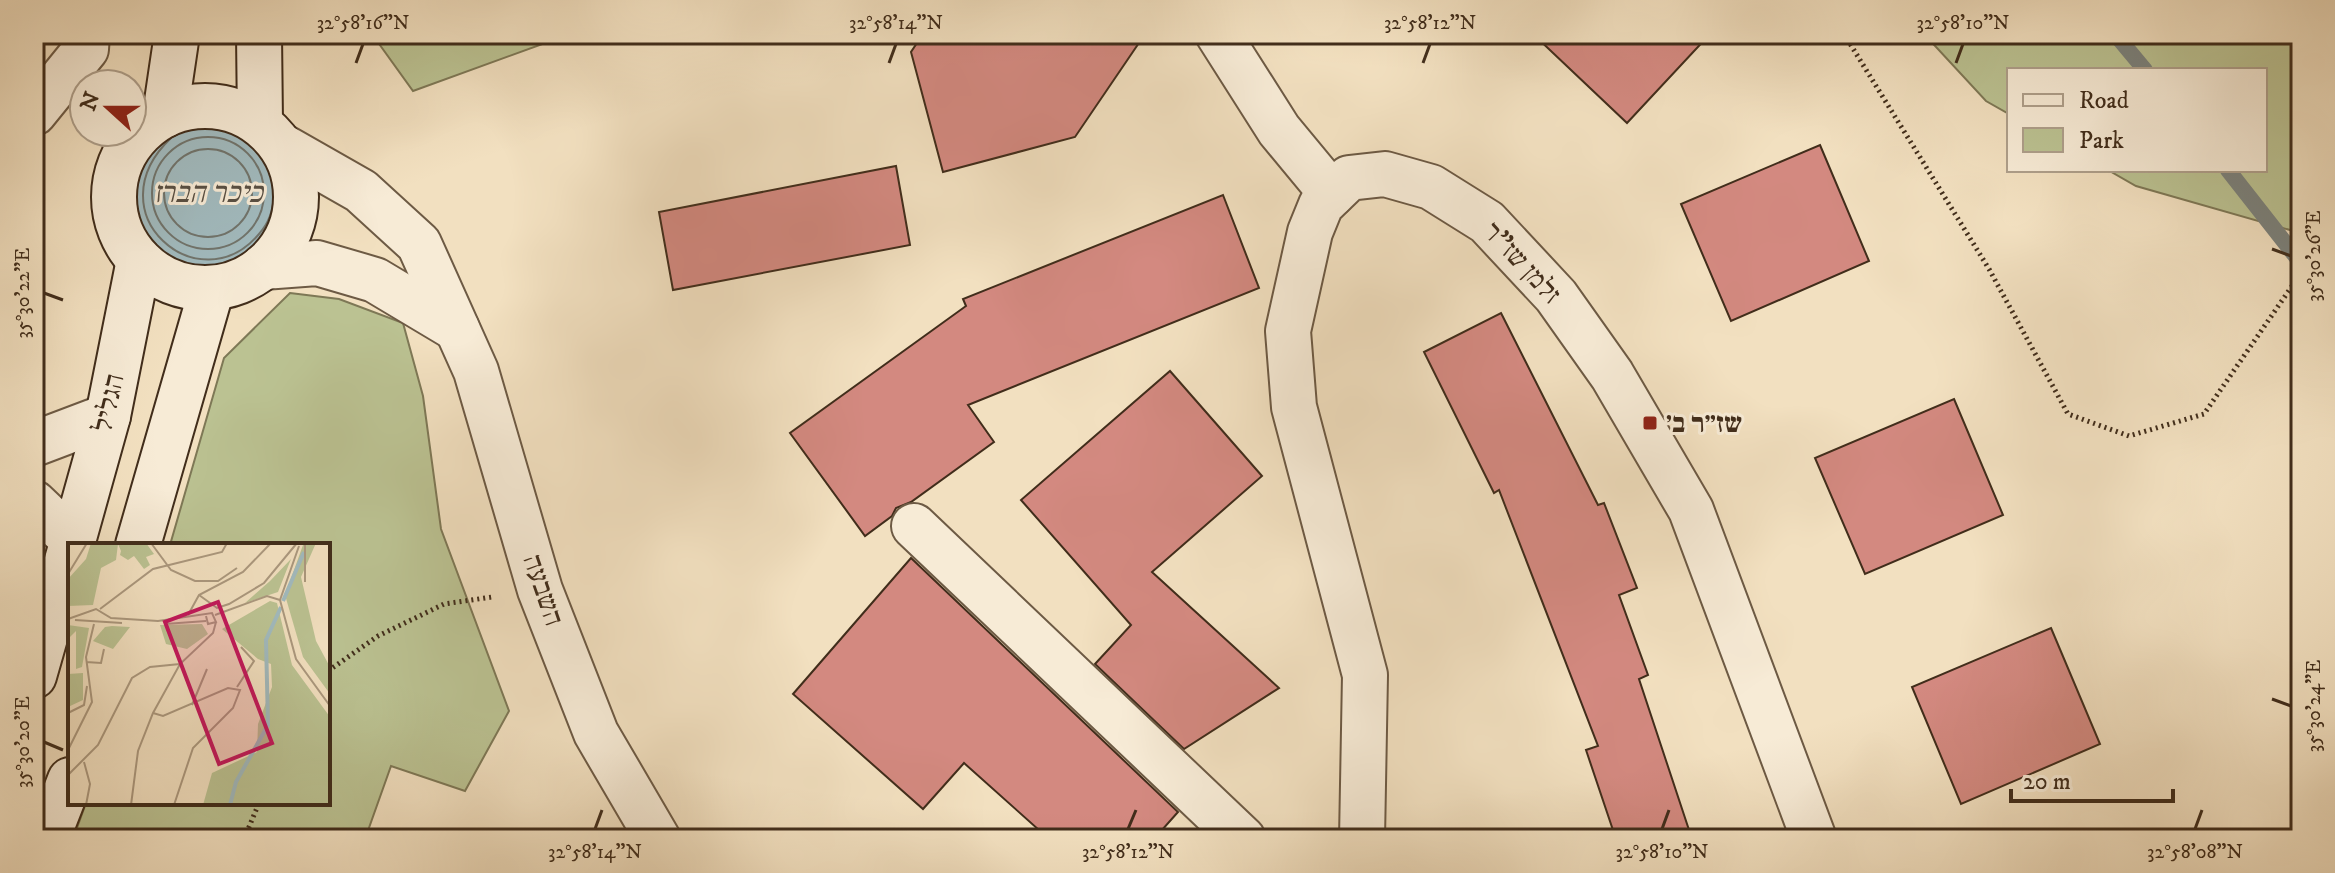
<svg xmlns="http://www.w3.org/2000/svg" width="2335" height="873" font-family="'IM FELL DW Pica','Frank Ruhl Libre',serif">
  <style>
    .green { fill: #bbc292; stroke: #7e7856; stroke-width: 2 }
    .water { fill: #a1babe; stroke: #7b827d; stroke-width: 2 }
    .lines { fill: none; stroke-linecap: round; stroke-linejoin: round }
    .shore { stroke: #71746c; stroke-width: 2 }
    .stream { stroke: #7b827d; stroke-width: 16 }
    .building { fill: #d38980; stroke: #412d1b; stroke-width: 2 }
    .minor-casing { stroke: #6d5a44; stroke-width: 48 }
    .tertiary-casing { stroke: #6d5a44; stroke-width: 48 }
    .secondary-casing { stroke: #412d1b; stroke-width: 48 }
    .path { stroke: #412d1b; stroke-width: 5; stroke-dasharray: 2 4; stroke-linecap: butt }
    .minor { stroke: #f7ebd6; stroke-width: 44 }
    .tertiary { stroke: #f7ebd6; stroke-width: 44 }
    .secondary { stroke: #f7ebd6; stroke-width: 44 }
    .ticks { fill: none; stroke: #412d1b; stroke-width: 3 }
    .poi-dot { fill: #8f2418; stroke: #f7ebd6; stroke-width: 3 }
    .labels { text-anchor: middle; dominant-baseline: central; stroke-width: 6; stroke-linejoin: round; paint-order: stroke }
    .street-label { font-size: 28px; fill: #412d1b; stroke: #f7ebd6 }
    .poi-label { font-size: 28px; font-weight: bold; fill: #412d1b; stroke: #f7ebd6; text-anchor: start }
    .water-label { font-size: 30px; font-style: italic; fill: #595044; stroke: #f7ebd6 }
    .inset-river { fill: none; stroke: #a1babe; stroke-width: 4 }
    .inset-road { fill: none; stroke: #ab987e; stroke-width: 2 }
    .view { fill: #c2185b; fill-opacity: 0.15; stroke: #c2185b; stroke-width: 4 }
    .inset-edge { fill: none; stroke: #412d1b; stroke-width: 4 }
    .neatline { fill: none; stroke: #412d1b; stroke-width: 3 }
    .ticks-label { font-size: 20px; text-anchor: middle; fill: #412d1b }
  </style>
  <rect width="100%" height="100%" fill="#f2e0c0"/>
  <filter id="stains"><feTurbulence type="fractalNoise" baseFrequency=".0025" numOctaves="4"/><feColorMatrix values="0 0 0 0 .2 0 0 0 0 .09 0 0 0 0 .02 0 0 0 .5 -.17"/></filter>
  <radialGradient id="worn" r=".72"><stop offset=".6" stop-color="#630" stop-opacity="0"/><stop offset="1" stop-color="#630" stop-opacity=".3"/></radialGradient>
  <g class="green">
    <path d="M372,34H570L413,91Z"/>
    <path d="M1924,34H2301V231L2290,230L2136,186L2108,170H2265V70H2009V114L1986,101Z"/>
    <path d="M290,293L339,299L403,323L423,396L441,529L509,711L465,791L391,766L365,839H73L86,803H328V545H170L224,358Z"/>
  </g>
  <circle class="water" cx="208" cy="193" r="74"/>
  <g class="lines">
    <g class="shore">
      <circle cx="208" cy="193" r="56"/>
      <path d="M171,138C92,213 199,305 259,234C277,214 276,189 268,165"/>
      <circle cx="208" cy="193" r="44"/>
    </g>
    <g class="stream">
      <path d="M2115,34L2145,70"/>
      <path d="M2228,170L2301,263"/>
    </g>
  </g>
  <g class="building">
    <path d="M923,34H1145L1075,137L943,172L911,52Z"/>
    <path d="M1533,34H1710L1627,123Z"/>
    <path d="M1820,145L1869,261L1731,321L1681,204Z"/>
    <path d="M896,166L910,245L673,290L659,212Z"/>
    <path d="M1223,195L1259,288L968,405L994,442L911,502L896,508L892,516L865,536L790,433L966,306L963,299Z"/>
    <path d="M1501,313L1598,505L1604,503L1637,588L1619,595L1648,675L1639,679L1692,839H1616L1586,750L1598,746L1499,490L1494,493L1424,352Z"/>
    <path d="M1170,371L1262,476L1152,572L1279,688L1184,749L1095,664L1131,625L1021,500Z"/>
    <path d="M1954,399L2003,515L1865,574L1815,458Z"/>
    <path d="M911,558L1178,812L1154,839H1049L964,763L923,809L793,694Z"/>
    <path d="M2051,628L2100,744L1961,804L1912,687Z"/>
  </g>
  <g class="lines">
    <defs>
      <g id="minor">
        <path d="M1218,34L1279,130L1332,194"/>
        <path d="M34,113L86,49L87,34"/>
        <path d="M34,444L108,416"/>
        <path d="M34,503L73,540"/>
        <path d="M914,526L1243,839"/>
        <path d="M1362,839L1365,675L1294,407L1288,331L1310,232L1321,205L1349,178L1385,174L1431,187L1487,222L1556,296L1612,375L1691,510L1814,839"/>
      </g>
      <g id="tertiary">
        <path d="M282,146L361,191L419,244L476,371L540,590L596,733L658,839"/>
        <path d="M263,267L317,263L375,280L457,329"/>
      </g>
      <g id="secondary">
        <path d="M259,34L260,123"/>
        <circle cx="205" cy="197" r="91"/>
        <path d="M165,115L177,34"/>
        <path d="M72,545L108,416L139,260"/>
        <path d="M138,545L212,288"/>
        <path d="M34,676L70,550"/>
        <path d="M47,839L70,780"/>
      </g>
    </defs>
    <use href="#minor" class="minor-casing"/>
    <use href="#tertiary" class="tertiary-casing"/>
    <use href="#secondary" class="secondary-casing"/>
    <g class="path">
      <path d="M1844,34L1989,269L2068,414L2129,436L2204,414L2301,273"/>
      <path d="M328,671L378,636L444,604L492,597"/>
      <path d="M244,839L259,803"/>
    </g>
    <use href="#minor" class="minor"/>
    <use href="#tertiary" class="tertiary"/>
    <use href="#secondary" class="secondary"/>
  </g>
  <path class="ticks" d="M356,63L363,44M889,63L896,44M1423,63L1430,44M1956,63L1963,44M2272,249L2291,256M44,293L63,300M2272,699L2291,706M44,742L63,750M595,829L602,810M1128,829L1136,810M1662,829L1669,810M2195,829L2202,810"/>
  <rect class="poi-dot" x="1642" y="415" width="16" height="16" rx="4"/>
  <g class="labels">
    <g class="street-label">
      <text transform="translate(1522 263) rotate(47)">זלמן שז"ר</text>
      <text transform="translate(109 403) rotate(-77)">הגליל</text>
      <text transform="translate(543 590) rotate(71)">השבעה</text>
    </g>
    <g class="poi-label">
      <text x="1666" y="423">שז״ר ב׳</text>
    </g>
    <g class="water-label">
      <text x="208" y="193">כיכר הברז</text>
    </g>
  </g>
  <g transform="translate(68 543)">
    <rect width="262" height="262" fill="#f2e0c0"/>
    <path d="M23,0H78L86,11L78,14L82,22L76,26L66,13L60,17L52,12L53,8L50,1L48,17L33,25L25,62L0,63V36L18,16ZM248,0L233,34L248,98L262,124V151L235,114L217,52L235,2ZM223,16L210,49L177,60L202,38ZM202,58L209,60L224,122L262,174L260,262H135L144,230L189,209L190,181L204,144L203,121L190,116L154,86ZM134,81L140,91L119,106L98,101L92,82ZM0,82L21,85L14,124L8,126V88L0,96ZM37,84L44,83L62,84L45,106L25,98ZM15,130V157L0,164V131Z" fill="#bbc292"/>
    <path class="inset-river" d="M215,58L236,9M162,262L168,239L200,182L198,97L213,64"/>
    <path class="inset-road" d="M83,0L103,27L127,38H150L169,25M0,31L19,0M237,39V0M131,52L149,65L161,61L196,40L229,0M212,57L231,3M212,57L228,116L262,163M32,66L85,26L154,9L159,0M120,72L131,52L175,29L203,0M147,72L199,53L212,57M0,76L28,66L43,75L90,78L144,70L148,79L140,81L138,73M7,77L54,80M97,81L138,78M18,119L33,120L36,106M169,144L186,118L173,104M124,162L139,126M0,170L16,162L19,143M85,170L95,173L160,145L172,147L165,165L125,205L106,262M0,207L24,159L18,114L26,81M16,219L22,241L18,262M0,232L30,202L64,135L82,124L112,121M63,262L70,208L85,170L112,121L145,90L148,79"/>
    <path class="view" d="M150,59L204,200L151,221L97,79Z"/>
    <rect width="262" height="262" class="inset-edge"/>
  </g>
  <rect width="2335" height="873" fill="none" stroke="#f2e0c0" stroke-width="88"/>
  <rect x="2007" y="68" width="260" height="104" fill="#f7ebd6" stroke="#ae9f8b" stroke-width="2"/>
  <rect x="2023" y="94" width="40" height="12" fill="#f7ebd6" stroke="#ae9f8b" stroke-width="2"/>
  <text x="2079" y="108" font-size="24" fill="#412d1b">Road</text>
  <rect x="2023" y="128" width="40" height="24" fill="#bbc292" stroke="#ae9f8b" stroke-width="2"/>
  <text x="2079" y="148" font-size="24" fill="#412d1b">Park</text>
  <g transform="translate(108 108) rotate(291)"><circle r="38" fill="#f7ebd6" stroke="#ae9f8b" stroke-width="2"/>
  <path d="M0-6L14 30L0 20L-14 30Z" fill="#8f2418"/>
  <text y="-12" font-size="22" font-weight="bold" text-anchor="middle" fill="#412d1b">N</text>
  </g>
  <path d="M2011 789v12h162v-12" fill="none" stroke="#412d1b" stroke-width="4"/>
  <text x="2023" y="789" font-size="24" fill="#412d1b" stroke="#f7ebd6" stroke-width="6" paint-order="stroke">20 m</text>
  <rect x="44" y="44" width="2247" height="785" class="neatline"/>
  <g class="ticks-label">
    <text x="363" y="29">32°58'16"N</text>
    <text x="896" y="29">32°58'14"N</text>
    <text x="1430" y="29">32°58'12"N</text>
    <text x="1963" y="29">32°58'10"N</text>
    <text transform="translate(2313 256) rotate(-90)" y="7">35°30'26"E</text>
    <text transform="translate(22 293) rotate(-90)" y="7">35°30'22"E</text>
    <text transform="translate(2313 706) rotate(-90)" y="7">35°30'24"E</text>
    <text transform="translate(22 742) rotate(-90)" y="7">35°30'20"E</text>
    <text x="595" y="858">32°58'14"N</text>
    <text x="1128" y="858">32°58'12"N</text>
    <text x="1662" y="858">32°58'10"N</text>
    <text x="2195" y="858">32°58'08"N</text>
  </g>
  <rect width="100%" height="100%" filter="url(#stains)"/>
  <rect width="100%" height="100%" fill="url(#worn)"/>
</svg>
